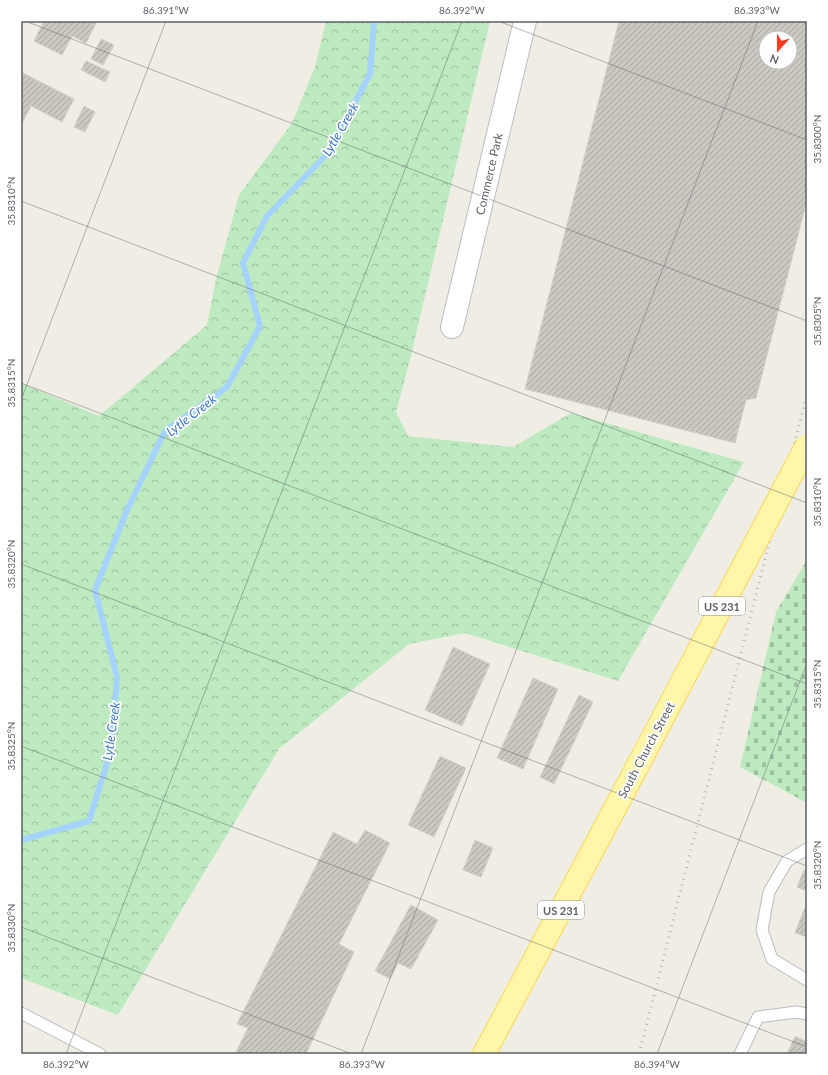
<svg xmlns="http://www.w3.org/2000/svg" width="828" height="1075" font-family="Lato,sans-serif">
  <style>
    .forest { fill: url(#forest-crowns) }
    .cemetery { fill: url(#cemetery-stones) }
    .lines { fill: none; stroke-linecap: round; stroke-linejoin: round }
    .stream { stroke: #a5d3ff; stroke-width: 6 }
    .building { fill: url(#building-hatch); stroke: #d5d0c1; fill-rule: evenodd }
    .lane-casing { stroke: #b9bcc1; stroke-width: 13 }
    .street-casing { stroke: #b9bcc1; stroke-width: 24 }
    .primary-casing { stroke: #ffd74e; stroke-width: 24 }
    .lane { stroke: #fff; stroke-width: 11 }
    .street { stroke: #fff; stroke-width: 22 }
    .primary { stroke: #fff6aa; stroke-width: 22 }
    .rail { stroke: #b7b8b9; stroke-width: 3; stroke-dasharray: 1 5; stroke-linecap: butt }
    .primary-bridge-casing { stroke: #ffd74e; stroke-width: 24; stroke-linecap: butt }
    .primary-bridge { stroke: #fff6aa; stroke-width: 22 }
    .ticks { fill: none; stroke: #5c6066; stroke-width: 1; stroke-opacity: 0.45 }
    .labels { text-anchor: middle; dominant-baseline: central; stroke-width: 3.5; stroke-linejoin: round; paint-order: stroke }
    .shield { fill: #fff; stroke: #8d9094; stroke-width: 1 }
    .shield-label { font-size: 11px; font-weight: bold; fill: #5c6066 }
    .street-label { font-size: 12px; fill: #5c6066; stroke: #fff }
    .water-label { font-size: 13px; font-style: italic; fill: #3976c6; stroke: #fff }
    .neatline { fill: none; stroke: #5c6066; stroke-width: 1.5 }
    .ticks-label { font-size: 10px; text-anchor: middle; fill: #5c6066 }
  </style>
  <defs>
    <pattern id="forest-crowns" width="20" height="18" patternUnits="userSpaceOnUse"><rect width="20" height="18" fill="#beeac0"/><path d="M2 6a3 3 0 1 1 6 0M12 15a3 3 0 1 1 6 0" fill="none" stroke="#9ec1a0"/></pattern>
    <pattern id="cemetery-stones" width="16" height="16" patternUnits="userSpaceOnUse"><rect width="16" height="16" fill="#beeac0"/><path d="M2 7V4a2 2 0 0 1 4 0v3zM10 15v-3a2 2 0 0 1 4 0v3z" fill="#9ec1a0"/></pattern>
    <pattern id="building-hatch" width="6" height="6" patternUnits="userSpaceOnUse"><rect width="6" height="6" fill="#cbc8c1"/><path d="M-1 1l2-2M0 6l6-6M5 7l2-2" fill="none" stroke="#a8a6a1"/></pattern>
  </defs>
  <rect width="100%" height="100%" fill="#f0eee4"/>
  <path class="forest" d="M326,21H490L409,364L396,412L408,436L513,447L571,413L744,462L618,681L465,633L409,644L279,749L118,1015L21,978V383L99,416L207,325L216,279L239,195L292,123L315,67Z"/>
  <path class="cemetery" d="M807,560V803L740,767L776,612Z"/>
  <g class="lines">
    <path class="stream" d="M21,840L89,821L111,750L117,677L95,590L127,510L165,431L227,387L260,326L243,263L267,216L328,153L370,74L374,21"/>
  </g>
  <g class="building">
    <path d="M44,21H97L86,43L72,36L62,55L34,41Z"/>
    <path d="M619,21H807V200L756,398L746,400L735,443L525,389ZM766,38H790V62H766Z"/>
    <path d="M101,39L114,45L103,65L91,59Z"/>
    <path d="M86,61L110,72L105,82L81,70Z"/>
    <path d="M21,72L74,99L62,122L31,106L21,125Z"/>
    <path d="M84,106L95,112L85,132L74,127Z"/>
    <path d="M453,647L490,664L462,726L425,710Z"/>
    <path d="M533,678L558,689L523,769L497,758Z"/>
    <path d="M579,695L593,702L554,784L540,777Z"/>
    <path d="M440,756L466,768L434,837L408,825Z"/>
    <path d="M365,830L390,843L339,944L354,952L306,1054L296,1053V1054H235L248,1028L237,1024L333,832L357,844Z"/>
    <path d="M475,840L493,848L481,877L463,870Z"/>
    <path d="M804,870L807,871V891L797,887Z"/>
    <path d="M807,902V937L795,933Z"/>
    <path d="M411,905L438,920L411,969L398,963L390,979L375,971Z"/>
    <path d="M795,1036L807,1042V1054H787Z"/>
  </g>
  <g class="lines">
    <defs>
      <g id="lane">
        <path d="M807,849L787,861L769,892L762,930L772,959L807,980"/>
        <path d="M21,1013L100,1054"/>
        <path d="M740,1054L758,1017L796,1012L807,1014"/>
      </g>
      <path id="street" d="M452,327L525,21"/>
      <path id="primary" d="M484,1054L637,767"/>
    </defs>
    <use href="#lane" class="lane-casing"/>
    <use href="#street" class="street-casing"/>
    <use href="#primary" class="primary-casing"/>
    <use href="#lane" class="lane"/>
    <use href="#street" class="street"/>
    <use href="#primary" class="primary"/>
    <path class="rail" d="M639,1054L807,394"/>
    <defs>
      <path id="primary-bridge" d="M637,767L807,445"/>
    </defs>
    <use href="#primary-bridge" class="primary-bridge-casing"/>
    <use href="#primary-bridge" class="primary-bridge"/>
  </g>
  <path class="ticks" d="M25,21L807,321M498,21L807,140M21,201L807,503M21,383L807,684M21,400L166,21M21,564L807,866M21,746L807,1047M21,927L352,1054M66,1054L462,21M361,1054L758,21M657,1054L807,663"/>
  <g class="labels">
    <g class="shield">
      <rect x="699" y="597" width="46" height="18" rx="3"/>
      <rect x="538" y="901" width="46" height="18" rx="3"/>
    </g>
    <g class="shield-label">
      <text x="722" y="606">US 231</text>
      <text x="561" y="910">US 231</text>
    </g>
    <g class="street-label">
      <text transform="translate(489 174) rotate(-77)">Commerce Park</text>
      <text transform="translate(646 750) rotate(-62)">South Church Street</text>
    </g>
    <g class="water-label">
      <text transform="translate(340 129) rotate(-60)">Lytle Creek</text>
      <text transform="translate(191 415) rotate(-38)">Lytle Creek</text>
      <text transform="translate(111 731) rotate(-82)">Lytle Creek</text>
    </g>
  </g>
  <rect width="828" height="1075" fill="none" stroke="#ffffff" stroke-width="44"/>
  <g transform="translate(778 50) rotate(201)"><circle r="19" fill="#ffffff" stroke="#bebfc2"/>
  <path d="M0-3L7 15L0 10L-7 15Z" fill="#f93d20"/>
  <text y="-6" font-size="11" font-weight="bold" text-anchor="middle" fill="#5c6066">N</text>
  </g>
  <rect x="22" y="22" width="784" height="1031" class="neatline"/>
  <g class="ticks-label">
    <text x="166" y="14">86.391°W</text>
    <text x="462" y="14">86.392°W</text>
    <text x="757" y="14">86.393°W</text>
    <text transform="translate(817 139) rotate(-90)" y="4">35.8300°N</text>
    <text transform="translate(11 201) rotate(-90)" y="4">35.8310°N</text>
    <text transform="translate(817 321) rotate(-90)" y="4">35.8305°N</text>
    <text transform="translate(11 383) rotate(-90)" y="4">35.8315°N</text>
    <text transform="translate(817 502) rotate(-90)" y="4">35.8310°N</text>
    <text transform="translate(11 564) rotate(-90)" y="4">35.8320°N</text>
    <text transform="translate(817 684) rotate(-90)" y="4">35.8315°N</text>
    <text transform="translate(11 746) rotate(-90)" y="4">35.8325°N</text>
    <text transform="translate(817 865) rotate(-90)" y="4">35.8320°N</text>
    <text transform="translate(11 928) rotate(-90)" y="4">35.8330°N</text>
    <text x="66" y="1068">86.392°W</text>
    <text x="362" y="1068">86.393°W</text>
    <text x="657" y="1068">86.394°W</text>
  </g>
</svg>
